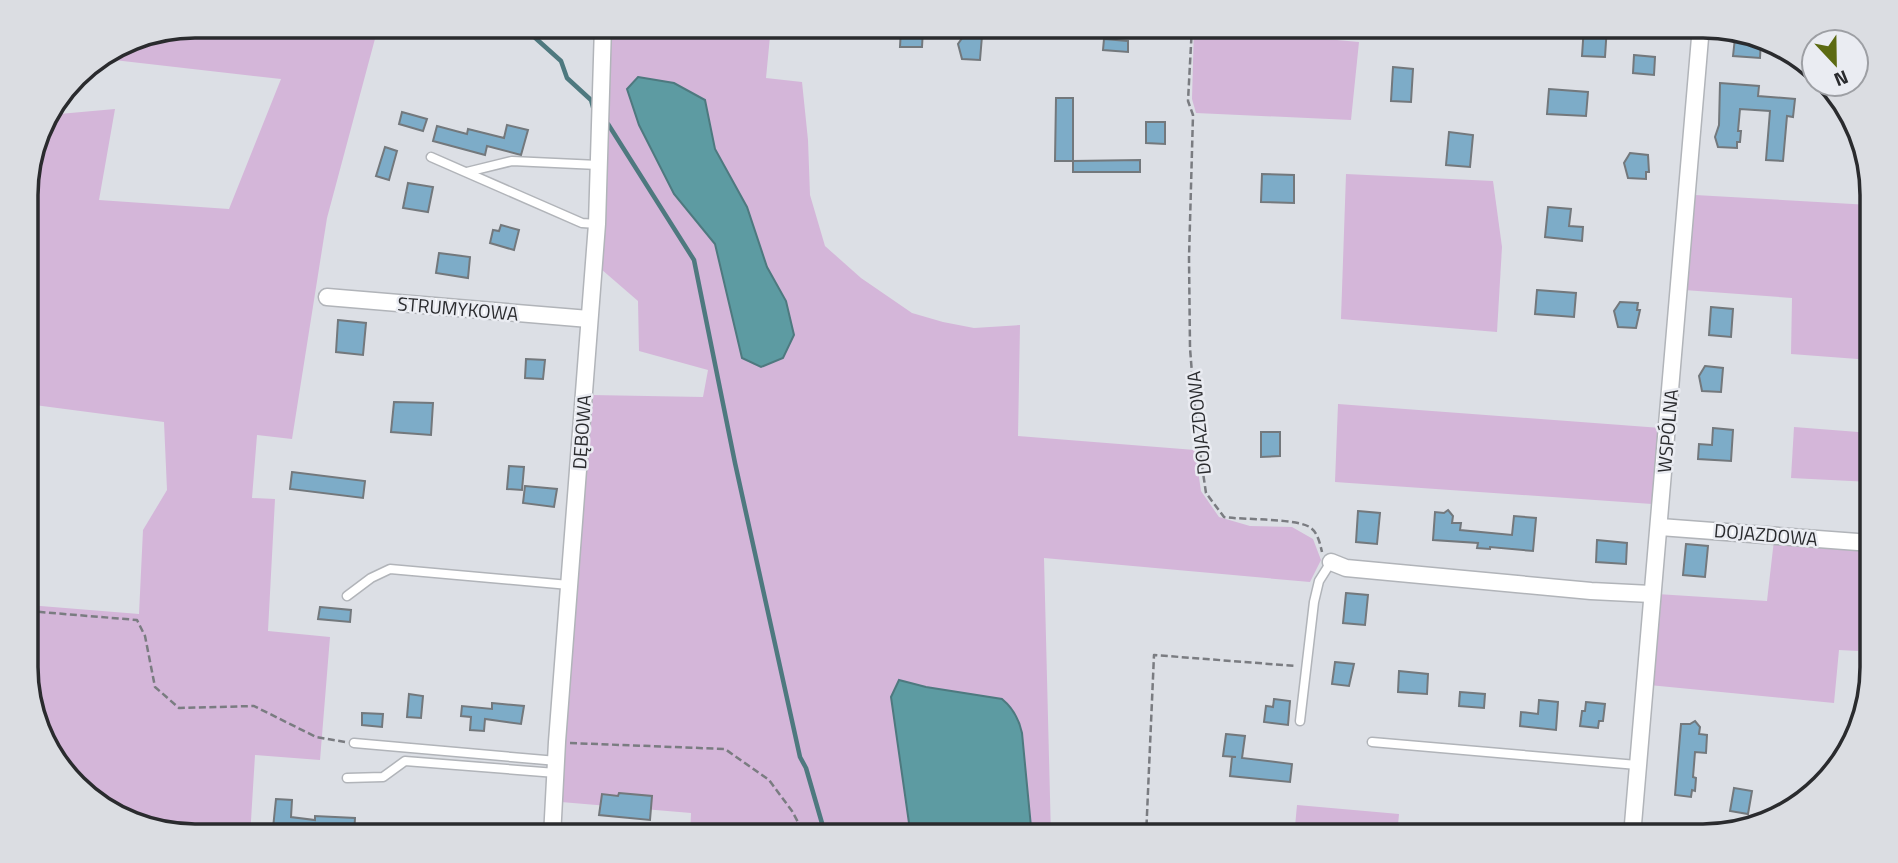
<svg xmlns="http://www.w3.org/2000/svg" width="1898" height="863" viewBox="0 0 1898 863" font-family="'Titillium Web',sans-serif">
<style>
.green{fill:#d4b6d9}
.water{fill:#5d9ba2;stroke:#4e797f;stroke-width:2}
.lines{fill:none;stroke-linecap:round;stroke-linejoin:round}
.stream{stroke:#4e797f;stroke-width:4.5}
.building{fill:#7dacc8;stroke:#73787c;stroke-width:2}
.lane-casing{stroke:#b1b4b9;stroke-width:11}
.street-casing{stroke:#b1b4b9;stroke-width:19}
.path{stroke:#7a7c81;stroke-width:2.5;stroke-dasharray:7 3.5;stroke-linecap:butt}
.lane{stroke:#fff;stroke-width:8}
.street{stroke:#fff;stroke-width:16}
.labels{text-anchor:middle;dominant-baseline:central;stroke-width:5;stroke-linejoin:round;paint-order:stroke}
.street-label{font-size:19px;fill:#2a2b2e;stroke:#eaecf2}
.rim{fill:none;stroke:#2a2b2e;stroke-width:3.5}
</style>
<rect width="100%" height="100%" fill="#dcdfe5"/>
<g class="green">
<path d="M196,26H517L519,39L376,35L327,218L292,439L257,435L252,498L275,499L268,631L330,637L320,760L255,755L250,837H196L139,825V822L127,821L61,770L28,690V605L139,614L143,530L167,490L164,422L27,404V184L44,120L48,115L115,109L99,200L229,209L281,79L114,60L115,49L131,39Z"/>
<path d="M612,26H771L766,78L802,82L808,140L810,195L825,246L861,278L912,313L943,322L974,328L1020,325L1018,436L1195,450L1201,491L1219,517L1250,526L1292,527L1313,539L1321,560L1310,582L1044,558L1051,837H690L691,813L561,802L570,647L591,395L703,397L708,370L639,351L638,301L601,269Z"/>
<path d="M1194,27L1359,42L1351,120L1196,113L1192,99Z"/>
<path d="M1346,174L1493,181L1502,247L1497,332L1341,319Z"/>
<path d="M1695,195L1870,205L1871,360L1791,354L1792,298L1684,290Z"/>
<path d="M1338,404L1661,428L1652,504L1335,482Z"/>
<path d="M1794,427L1871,433V482L1791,478Z"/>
<path d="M1774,540L1866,547L1858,651L1839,650L1834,703L1649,685L1657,594L1767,601Z"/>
<path d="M1297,805L1399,814L1397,836L1294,837Z"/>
</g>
<g class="water">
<path d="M638,77L674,83L705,100L715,149L747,207L767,267L786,301L794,335L783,358L761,367L742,358L715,244L674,194L639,125L627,89Z"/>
<path d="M899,680L926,687L1002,699C1013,708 1019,719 1022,733L1031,827L1028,837H911L891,697Z"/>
</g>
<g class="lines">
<g class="stream">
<path d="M522,26L561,61L567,78L591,100L594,111"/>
<path d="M608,124L694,260L735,463L800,757L806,768L826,837"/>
</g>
</g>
<g class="building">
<path d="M1584,26H1607L1605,57L1582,56Z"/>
<path d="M901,28L923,29L922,47H900Z"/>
<path d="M965,34L982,36L980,60L962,59L958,44Z"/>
<path d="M1735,38L1761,39L1760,58L1733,56Z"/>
<path d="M1104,39L1128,41V52L1103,50Z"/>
<path d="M1634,55L1655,57L1654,75L1633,73Z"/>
<path d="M1393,67L1413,69L1411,102L1391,101Z"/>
<path d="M1720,83L1759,86L1758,96L1795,99L1793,117L1787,116L1783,161L1766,160L1770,111L1740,109L1738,131H1741L1740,142H1737V148L1718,147L1715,137L1719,125Z"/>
<path d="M1549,89L1588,92L1586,116L1547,114Z"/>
<path d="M1056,98H1073V161H1055Z"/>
<path d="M402,112L427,119L423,131L399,124Z"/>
<path d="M1146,122H1165V144L1146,143Z"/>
<path d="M507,125L528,130L521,155L487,146L485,155L433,141L437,126L467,134L468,129L504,138Z"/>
<path d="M1449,132L1473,135L1470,167L1446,165Z"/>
<path d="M385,147L397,151L389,180L376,176Z"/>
<path d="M1630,153L1648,155L1649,172H1646V179L1628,178L1624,163Z"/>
<path d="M1140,160V172H1073V161Z"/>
<path d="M1262,174L1294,175V203L1261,202Z"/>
<path d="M408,183L433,187L428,212L403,208Z"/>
<path d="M1548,207L1571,209L1569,226L1583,227L1582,241L1545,237Z"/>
<path d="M501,225L519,230L514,250L490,243L493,230L499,231Z"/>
<path d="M439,253L470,257L468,278L436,273Z"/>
<path d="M1537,290L1576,293L1574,317L1535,314Z"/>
<path d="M1620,302L1638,303L1637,310H1640L1636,328L1618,327L1614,311Z"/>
<path d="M1711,307L1733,309L1731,337L1709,335Z"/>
<path d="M338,320L366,323L363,355L336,352Z"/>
<path d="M526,359L545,360L543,379L525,378Z"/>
<path d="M1705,366L1723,368L1721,392L1702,391L1699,376Z"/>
<path d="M394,402L433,403L431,435L391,432Z"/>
<path d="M1713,428L1733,430L1731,461L1698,459L1699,444L1712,445Z"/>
<path d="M1261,432H1280V456L1261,457Z"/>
<path d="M509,466L524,467L522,490L507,489Z"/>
<path d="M292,472L365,481L363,498L290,489Z"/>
<path d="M525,486L557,489L554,507L523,503Z"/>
<path d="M1448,510L1453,516L1452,523H1461L1460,530L1512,535L1514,516L1536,518L1533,551L1490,547V549L1477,548L1478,543L1433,540L1435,512L1444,513Z"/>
<path d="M1358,511L1380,513L1377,544L1356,542Z"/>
<path d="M1597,540L1627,543L1626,564L1596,562Z"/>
<path d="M1686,544L1708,546L1705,577L1683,575Z"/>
<path d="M1346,593L1368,595L1365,625L1343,623Z"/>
<path d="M320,607L351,610L350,622L318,619Z"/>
<path d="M1335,662L1354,664L1349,686L1332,684Z"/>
<path d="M1399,671L1428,674L1427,694L1398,692Z"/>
<path d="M1460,692L1485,694L1484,708L1459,706Z"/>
<path d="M409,694L423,696L421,718L407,717Z"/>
<path d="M1274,699L1290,701L1288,725L1264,722L1266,706L1273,707Z"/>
<path d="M1539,700L1558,702L1556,730L1520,726L1521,712L1538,714Z"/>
<path d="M1586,702L1605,704L1603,721H1599L1598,728L1580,726L1582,711H1585Z"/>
<path d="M492,703L524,706L521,724L485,719L484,731L470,730L471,717L461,716L462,706L492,709Z"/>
<path d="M362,713L383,714L382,727L362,725Z"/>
<path d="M1695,721L1700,727L1699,734L1707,735L1706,753L1695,752L1693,777L1696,778L1695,791L1692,790L1691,797L1675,795L1681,724H1690Z"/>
<path d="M1226,734L1245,736L1242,758L1292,764L1290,782L1230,776L1232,757H1236L1223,756Z"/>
<path d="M1734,788L1752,791L1748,814L1730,811Z"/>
<path d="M619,793L652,796L650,820L599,815L602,794L618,796Z"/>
<path d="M276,799L292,800L291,817L315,820V816L355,818L354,834L273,828Z"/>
</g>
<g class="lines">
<defs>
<g id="lane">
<path d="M431,157L582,223L597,224"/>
<path d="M467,172L512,161L598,165"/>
<path d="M347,596L371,578L390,569L569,585"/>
<path d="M1300,721L1314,602L1319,581L1331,562"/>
<path d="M1372,742L1637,765"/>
<path d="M354,743L557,761"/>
<path d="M347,778L383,777L405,761L556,773"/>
</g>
<g id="street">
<path d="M327,297L589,319"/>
<path d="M1660,527L1871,543"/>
<path d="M1331,562L1346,568L1591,591L1651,594"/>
<path d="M1632,836L1701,26"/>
<path d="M552,837L557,742L597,224L603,26"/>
</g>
</defs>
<use href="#lane" class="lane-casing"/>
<use href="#street" class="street-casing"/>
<g class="path">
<path d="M1192,26L1188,101L1193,115L1189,258L1190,348L1196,425L1206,493L1224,517C1243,520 1299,518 1311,528C1318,533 1320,544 1322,552"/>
<path d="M28,611L137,620L145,636L155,687L179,708L254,706L316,737L345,742"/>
<path d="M570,743L725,749L769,780L792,811L806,837"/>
<path d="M1146,837L1154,655L1296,666"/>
</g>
<use href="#lane" class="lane"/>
<use href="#street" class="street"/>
</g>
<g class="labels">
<g class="street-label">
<text transform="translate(458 308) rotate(5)">STRUMYKOWA</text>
<text transform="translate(1198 423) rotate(-96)">DOJAZDOWA</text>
<text transform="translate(1667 431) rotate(-85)">WSPÓLNA</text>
<text transform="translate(581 432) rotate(-86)">DĘBOWA</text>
<text transform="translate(1766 534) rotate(5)">DOJAZDOWA</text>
</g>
</g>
<path d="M0 0H1898V863H0ZM195 38H1703A157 157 0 0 1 1860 195V667A157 157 0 0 1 1703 824H195A157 157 0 0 1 38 667V195A157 157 0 0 1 195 38Z" fill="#dbdde2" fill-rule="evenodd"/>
<path class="rim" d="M195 38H1703A157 157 0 0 1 1860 195V667A157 157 0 0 1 1703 824H195A157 157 0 0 1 38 667V195A157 157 0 0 1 195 38Z"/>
<g transform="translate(1835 63) rotate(158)"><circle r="33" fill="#eaecf2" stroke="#9d9fa4" stroke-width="2"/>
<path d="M0-5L12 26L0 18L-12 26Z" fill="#5c6a12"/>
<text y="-10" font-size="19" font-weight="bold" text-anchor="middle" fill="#2a2b2e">N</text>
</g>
</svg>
